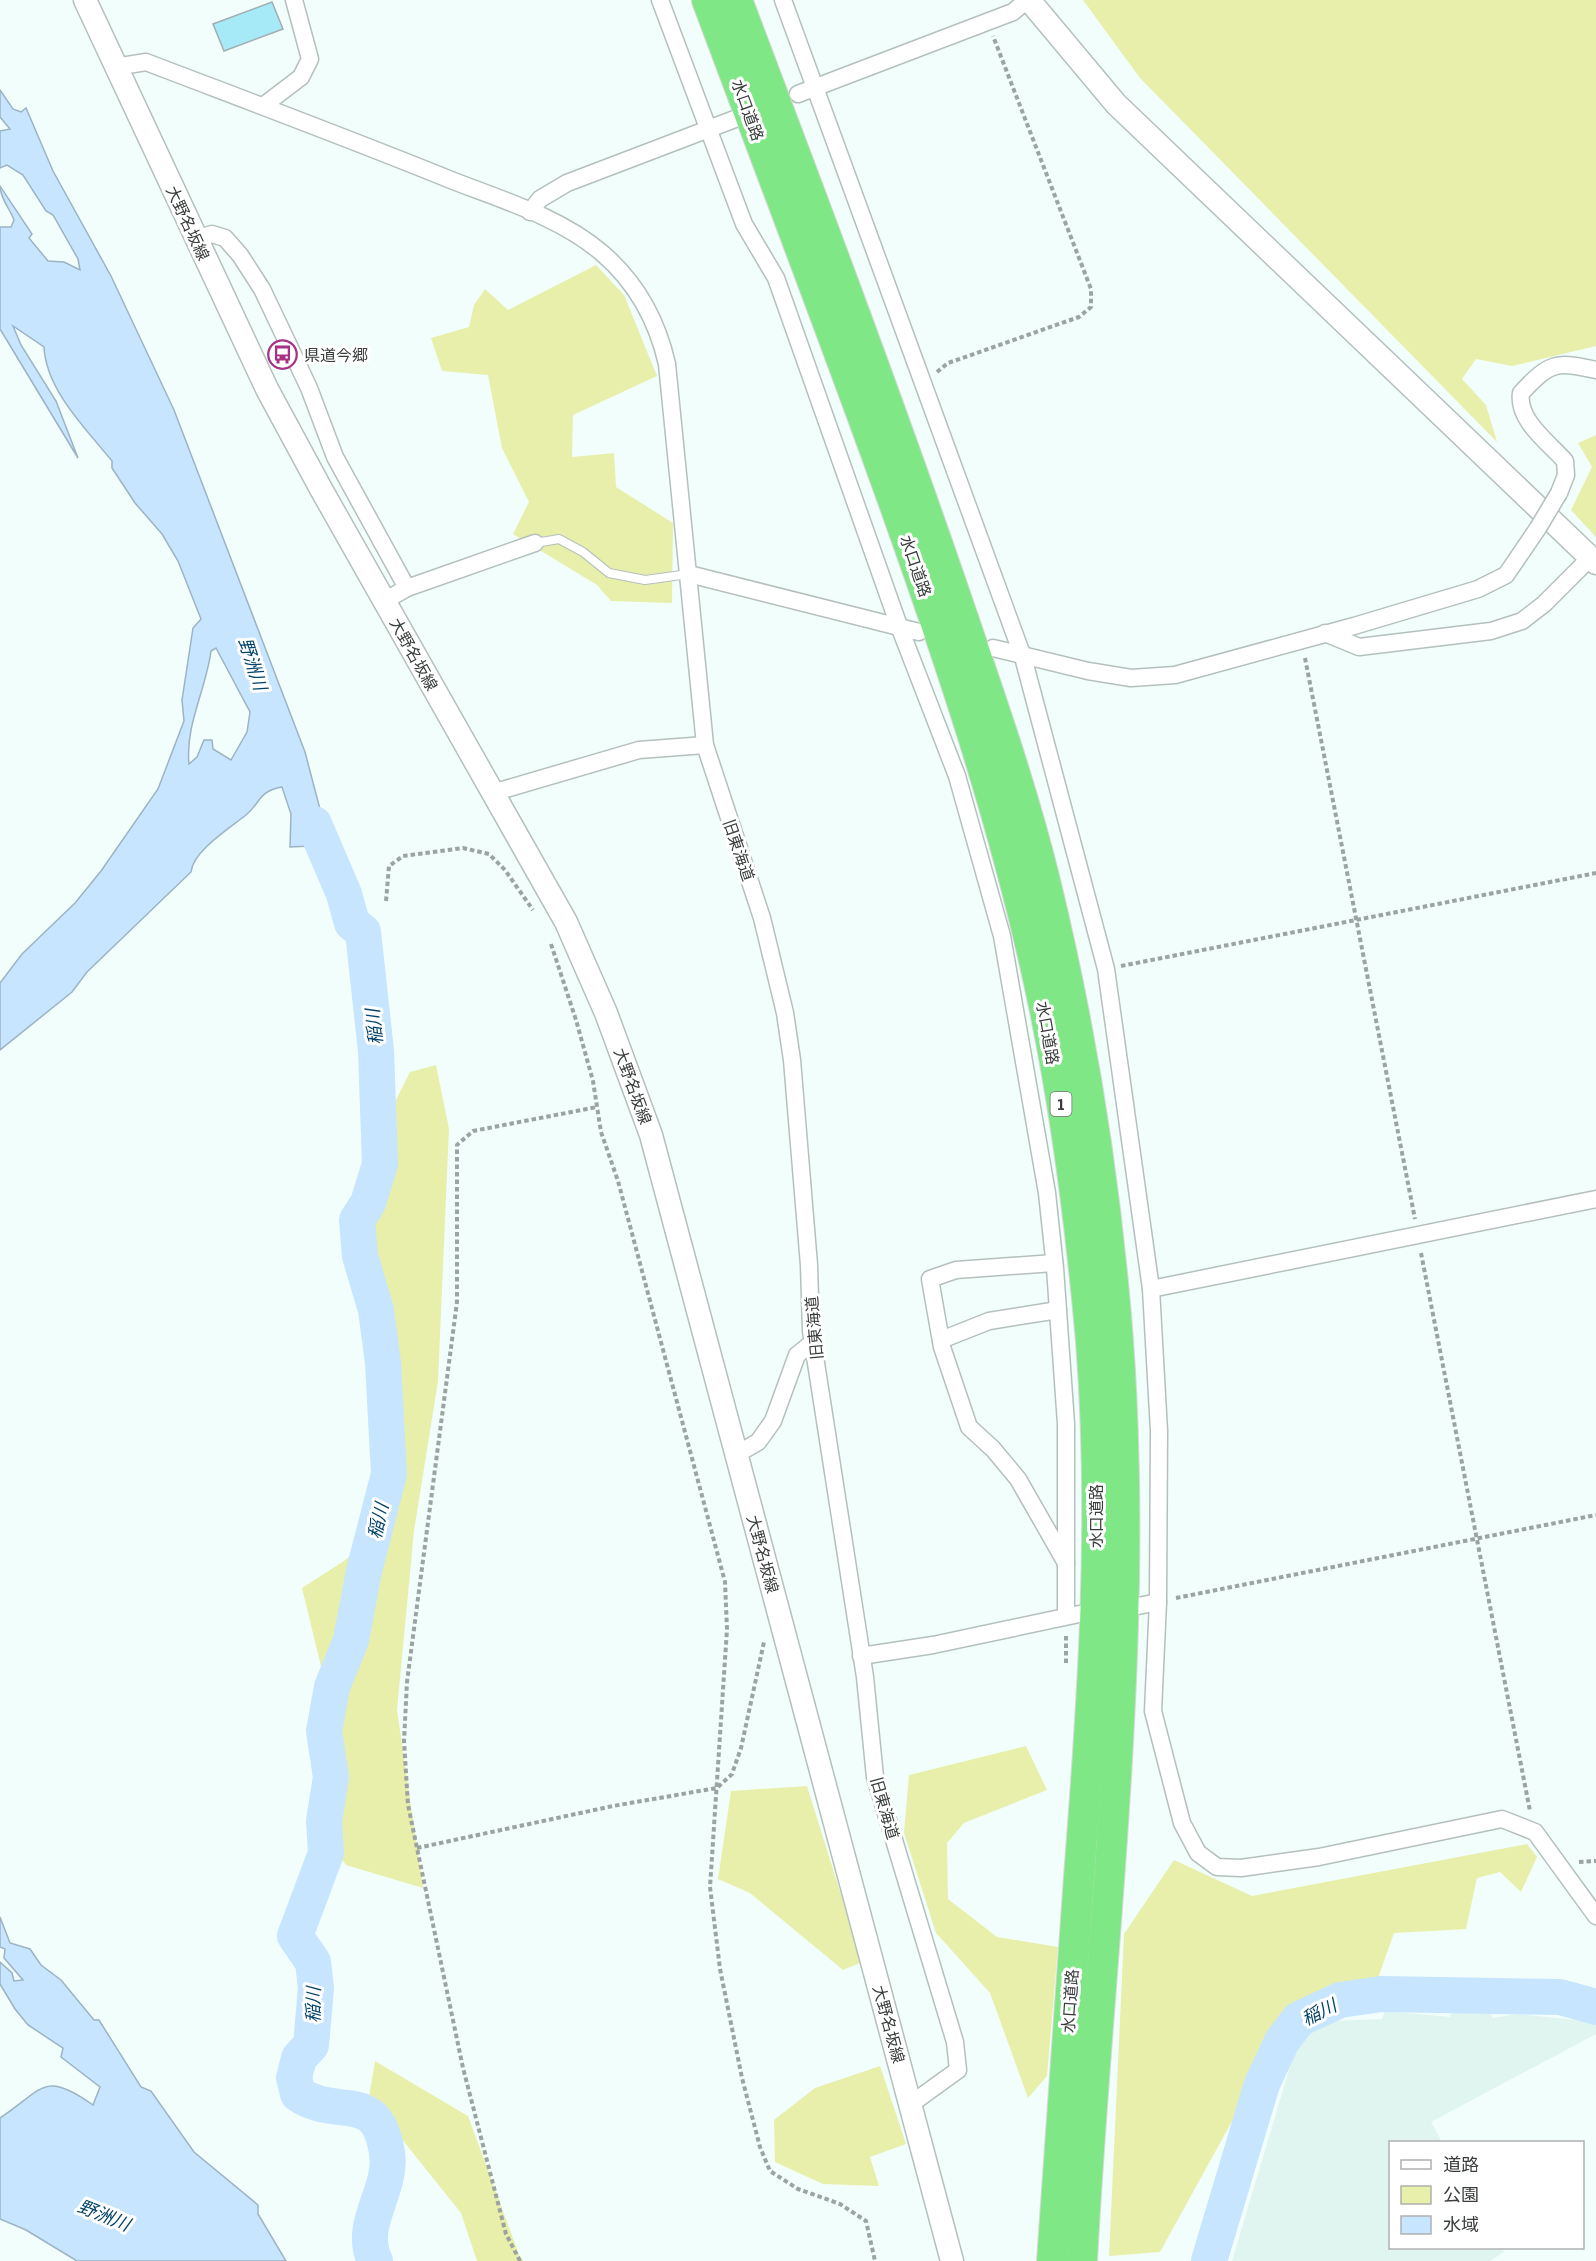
<svg xmlns="http://www.w3.org/2000/svg" width="1596" height="2261" viewBox="0 0 1596 2261" font-family="'Asap Condensed','Noto Sans JP',sans-serif">
<style>
.built{fill:#e0f5ef}
.green{fill:#e8efab}
.water{fill:#c7e5fe;stroke:#9cb3c4;stroke-width:1.5;fill-rule:evenodd}
.lines{fill:none;stroke-linecap:round;stroke-linejoin:round}
.river{stroke:#c7e5fe;stroke-width:36}
.building{fill:#a7eaf7;stroke:#a1adb0;stroke-width:1.5}
.lane-casing{stroke:#b4c0bd;stroke-width:10}
.street-casing{stroke:#b4c0bd;stroke-width:19}
.secondary-casing{stroke:#b4c0bd;stroke-width:25}
.highway-casing{stroke:#d7d8d8;stroke-width:32}
.path{stroke:#9ba4a1;stroke-width:4;stroke-dasharray:4.5 3;stroke-linecap:butt}
.lane{stroke:#fff;stroke-width:8}
.street{stroke:#fff;stroke-width:16}
.secondary{stroke:#fff;stroke-width:22}
.highway{stroke:#80e787;stroke-width:30}
.street-bridge-casing{stroke:#b4c0bd;stroke-width:19;stroke-linecap:butt}
.street-bridge{stroke:#fff;stroke-width:16}
.labels{text-anchor:middle;dominant-baseline:central;stroke-width:6;stroke-linejoin:round;paint-order:stroke}
.shield{fill:#fff;stroke:#747776;stroke-width:1.5}
.shield-label{font-size:15px;font-weight:bold;fill:#383d3b}
.street-label{font-size:16px;fill:#383d3b;stroke:#fff}
.poi-label{font-size:16px;fill:#383d3b;stroke:#fff;text-anchor:start}
.water-label{font-size:18px;font-style:italic;fill:#034369;stroke:#fff}
</style>
<rect width="100%" height="100%" fill="#f2fefb"/>
<path class="built" d="M1451,2010L1490,2012L1493,2018L1517,2014L1596,2022V2034L1431,2122L1442,2142H1390V2248H1501L1504,2252L1490,2261H1232L1294,2053L1308,2034L1330,2021L1382,2019L1385,2011L1450,2017Z"/>
<g class="green">
<path d="M1083,0H1596V346L1512,366L1476,359L1462,379L1486,405L1497,442L1140,78Z"/>
<path d="M596,265L624,295L657,376L573,415L572,457L614,453L616,487L673,523L672,603L611,601L597,585L513,534L529,502L502,448L488,375L442,371L431,338L469,327L474,305L485,289L508,310Z"/>
<path d="M1596,435V537L1571,510L1592,467L1578,443Z"/>
<path d="M436,1065L449,1129L438,1381L414,1531L397,1710L423,1888L346,1865L312,1820L336,1728L302,1588L344,1561L383,1529L393,1423L368,1228L390,1112L410,1072Z"/>
<path d="M1026,1746L1047,1790L964,1823L947,1843L948,1899L997,1937L1058,1947L1047,2076L1028,2098L990,1993L936,1933L904,1833L909,1775Z"/>
<path d="M807,1786L862,1962L843,1970L750,1893L718,1879L731,1791Z"/>
<path d="M1527,1844L1537,1857L1521,1892L1500,1872L1477,1878L1466,1929L1394,1933L1373,1992L1289,2018L1160,2252L1109,2256L1124,1934L1174,1860L1252,1896Z"/>
<path d="M375,2061L468,2116L520,2257L524,2261H477L461,2213L369,2098Z"/>
<path d="M880,2066L906,2144L870,2157L879,2186L823,2184L775,2162L774,2120L815,2088Z"/>
</g>
<g class="water">
<path d="M0,90L13,109L21,112L26,108L53,171L111,276L174,410L305,752L337,874L311,846L290,847L291,814L282,787C258,791 260,804 246,815C230,828 193,851 191,872L87,972L72,992L0,1050V983L22,954L75,903L101,871L158,789L184,721L182,700L193,628L201,619L178,561L162,534L135,503L112,468V461C86,429 46,390 44,347L13,326L21,345L56,401L78,458L0,329V227H11L14,220C10,209 0,198 0,186L32,234L29,238L48,261L64,262L80,270L78,259L53,215L46,211L23,175L7,165L0,168V131L10,129L0,117ZM216,648L250,712L247,732L231,760L213,749L212,740H204L197,757L189,764C185,725 206,690 211,651Z"/>
<path d="M0,1917L10,1943L30,1949L41,1965L61,1980L94,2020H99L141,2087L151,2091L194,2152L258,2205V2214L286,2261H77L26,2230L0,2219V2118C43,2090 43,2069 93,2105L100,2087L61,2057L63,2048L28,2025L15,2009L0,1984V1962L12,1973L14,1981L23,1980L4,1958L5,1949L0,1947Z"/>
</g>
<g class="lines">
<g class="river">
<path d="M314,824L344,894L352,923L363,932L376,1051L380,1164L368,1203L357,1220L360,1256L376,1310L383,1363L389,1474L364,1571L351,1640L332,1687L324,1731L331,1777L324,1821L326,1853L295,1936L313,1962L316,1988L311,2045L299,2058L294,2078L298,2094C338,2121 377,2087 387,2153C393,2190 357,2224 375,2261"/>
<path d="M1209,2261L1262,2084L1282,2041L1299,2019L1340,2000L1381,1994L1560,1997L1596,2007"/>
</g>
</g>
<path class="building" d="M272,2L283,29L224,51L213,24Z"/>
<g class="lines">
<defs>
<path id="lane" d="M535,543L559,539L583,552L609,573L645,580L689,574"/>
<g id="street">
<path d="M660,0L744,224L776,278L899,626L957,776L1002,936L1047,1193L1055,1268L1066,1424V1616"/>
<path d="M783,0L1023,657L1106,969L1151,1289L1159,1431L1158,1602L1153,1711L1182,1823L1198,1853L1217,1867L1241,1868L1319,1857L1502,1819L1535,1832L1596,1916"/>
<path d="M115,67L146,62C248,101 350,139 451,180C502,200 560,217 602,253C637,283 657,320 667,364L705,745L762,918L785,1013L792,1060L809,1265L811,1331L865,1677L875,1777L955,2042L958,2070L911,2104"/>
<path d="M798,94L1013,12L1027,0"/>
<path d="M263,106L301,77L310,59L294,0"/>
<path d="M530,212L540,199L567,183L740,117"/>
<path d="M195,239L212,234L225,238L240,255L262,289L309,388L335,457L407,588L384,601"/>
<path d="M1559,493L1566,475L1565,461C1548,442 1517,420 1521,393C1550,362 1556,361 1596,370"/>
<path d="M689,574L919,632"/>
<path d="M407,588L535,543"/>
<path d="M1325,633L1359,647L1491,631L1522,621L1544,604L1590,558"/>
<path d="M993,648L1088,671L1131,678L1175,675L1354,626L1478,589L1506,575L1538,528"/>
<path d="M492,793L639,750L705,745"/>
<path d="M1054,1263L956,1270L930,1279L942,1347L969,1427L993,1449L1018,1479L1066,1563"/>
<path d="M1151,1289L1596,1199"/>
<path d="M941,1340L989,1321L1058,1310"/>
<path d="M737,1454L758,1442L773,1421L797,1355L813,1342"/>
<path d="M1138,1606L1158,1602"/>
<path d="M861,1656L933,1645L1079,1614"/>
</g>
<g id="secondary">
<path d="M85,0L267,389L321,489L566,922L606,1013L651,1135L952,2261"/>
<path d="M1029,0L1116,104L1596,563"/>
</g>
<g id="highway">
<path d="M707,0C767,161 828,320 886,481C948,653 1007,827 1044,1006C1067,1116 1081,1229 1091,1341C1105,1520 1093,1699 1079,1877C1069,2005 1060,2133 1052,2261"/>
<path d="M737,0C810,193 883,386 950,580C984,680 1020,779 1045,881C1077,1012 1100,1148 1113,1283C1146,1609 1099,1936 1082,2261"/>
</g>
</defs>
<use href="#lane" class="lane-casing"/>
<use href="#street" class="street-casing"/>
<use href="#secondary" class="secondary-casing"/>
<use href="#highway" class="highway-casing"/>
<g class="path">
<path d="M937,372L948,363L1079,317L1091,307V289L993,36"/>
<path d="M1305,658L1415,1219"/>
<path d="M386,901L389,866L403,856L463,848L489,854L505,870L533,910"/>
<path d="M551,944L576,1020L593,1081L601,1132L618,1181L725,1582L727,1629L710,1887L720,1969L742,2078L760,2147L770,2171L798,2189L840,2204L866,2221L875,2261"/>
<path d="M1121,966L1596,873"/>
<path d="M1421,1253L1530,1811"/>
<path d="M1176,1598L1596,1515"/>
<path d="M1066,1663V1635"/>
<path d="M417,1848L613,1806L717,1788L732,1774L741,1748L764,1642"/>
<path d="M1579,1862L1596,1861"/>
<path d="M520,2261L506,2234L463,2068L408,1805L404,1741L407,1682L457,1302V1145L473,1131L597,1107"/>
</g>
<use href="#lane" class="lane"/>
<use href="#street" class="street"/>
<use href="#secondary" class="secondary"/>
<use href="#highway" class="highway"/>
<defs>
<path id="street-bridge" d="M1538,528L1559,493"/>
</defs>
<use href="#street-bridge" class="street-bridge-casing"/>
<use href="#street-bridge" class="street-bridge"/>
</g>
<defs>
<symbol id="bus-ring" viewBox="-11 -11 22 22"><circle r="9.5" fill="#fff" stroke="#a83087" stroke-width="1.5"/><path d="M-5-6H5V4H4V6H2V4H-2V6H-4V4H-5ZM-3.5-4V0h7V-4ZM-3.5 1.2v1.5H-2V1.2ZM2 1.2v1.5H3.5V1.2Z" fill="#a83087"/></symbol>
</defs>
<g fill-rule="evenodd">
<use href="#bus-ring" x="266" y="338" width="33" height="33"/>
</g>
<g class="labels">
<rect class="shield" x="1050.5" y="1092" width="21" height="24" rx="4.5"/>
<g class="shield-label">
<text x="1061" y="1104">1</text>
</g>
<g class="street-label">
<text transform="translate(748 110) rotate(70)">水口道路</text>
<text transform="translate(188 223) rotate(65)">大野名坂線</text>
<text transform="translate(916 566) rotate(71)">水口道路</text>
<text transform="translate(414 654) rotate(61)">大野名坂線</text>
<text transform="translate(739 850) rotate(71)">旧東海道</text>
<text transform="translate(1048 1033) rotate(80)">水口道路</text>
<text transform="translate(633 1086) rotate(70)">大野名坂線</text>
<text transform="translate(814 1328) rotate(-95)">旧東海道</text>
<text transform="translate(1096 1516) rotate(-90)">水口道路</text>
<text transform="translate(763 1554) rotate(75)">大野名坂線</text>
<text transform="translate(885 1808) rotate(74)">旧東海道</text>
<text transform="translate(1070 2001) rotate(-86)">水口道路</text>
<text transform="translate(889 2024) rotate(75)">大野名坂線</text>
</g>
<g class="poi-label">
<text x="304" y="355">県道今郷</text>
</g>
<g class="water-label">
<text transform="translate(253 664) rotate(72)">野洲川</text>
<text transform="translate(374 1027) rotate(-96)">稲川</text>
<text transform="translate(378 1521) rotate(-77)">稲川</text>
<text transform="translate(313 2005) rotate(-89)">稲川</text>
<text transform="translate(1319 2012) rotate(-26)">稲川</text>
<text transform="translate(104 2215) rotate(22)">野洲川</text>
</g>
</g>
<rect x="1389" y="2141" width="195" height="108" fill="#ffffff" stroke="#afb1b1" stroke-width="1.5"/>
<rect x="1401" y="2160" width="30" height="9" fill="#ffffff" stroke="#afb1b1" stroke-width="1.5"/>
<text x="1443" y="2171" font-size="18" fill="#383d3b">道路</text>
<rect x="1401" y="2186" width="30" height="18" fill="#e8efab" stroke="#afb1b1" stroke-width="1.5"/>
<text x="1443" y="2201" font-size="18" fill="#383d3b">公園</text>
<rect x="1401" y="2216" width="30" height="18" fill="#c7e5fe" stroke="#afb1b1" stroke-width="1.5"/>
<text x="1443" y="2231" font-size="18" fill="#383d3b">水域</text>
</svg>
